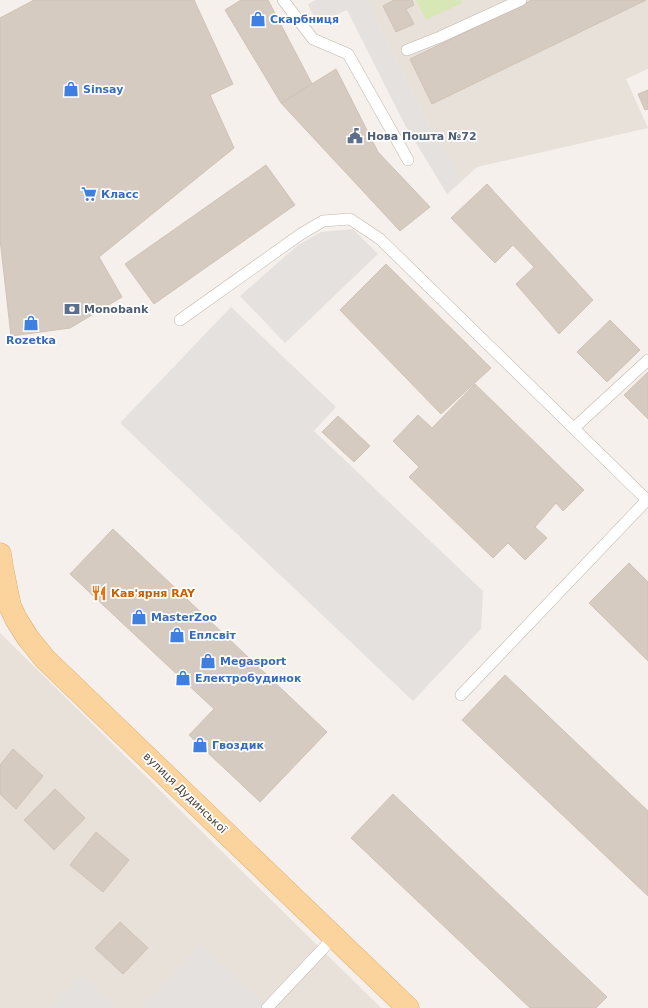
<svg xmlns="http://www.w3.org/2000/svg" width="648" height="1008" viewBox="0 0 648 1008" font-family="'DejaVu Sans',sans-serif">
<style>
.residential{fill:#e8e1d9}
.green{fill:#d7e7b5}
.parking{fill:#e4e1df}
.building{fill:#d6cbc0;stroke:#d1c2b4}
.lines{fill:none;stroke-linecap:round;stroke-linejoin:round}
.lane-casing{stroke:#c0b7ad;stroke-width:12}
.primary-casing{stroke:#e0ae6d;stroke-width:23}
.lane{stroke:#fff;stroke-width:11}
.primary{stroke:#fbd49d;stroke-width:22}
.labels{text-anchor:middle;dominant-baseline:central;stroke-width:3.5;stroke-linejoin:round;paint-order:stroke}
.shop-label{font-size:11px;font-weight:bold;fill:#366cbe;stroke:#fff;text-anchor:start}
.service-label{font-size:11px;font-weight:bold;fill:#4e5e75;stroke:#fff;text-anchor:start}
.food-label{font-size:11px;font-weight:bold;fill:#c56008;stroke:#fff;text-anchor:start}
.street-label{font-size:11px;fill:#494039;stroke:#fff}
</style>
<rect width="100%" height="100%" fill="#f5f0eb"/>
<g class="residential">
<path d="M367,0H648V69L626,79L648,128L477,167L463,180L425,119Z"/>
<path d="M0,633L381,1008H0Z"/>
</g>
<path class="green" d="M416,0H461L462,3L426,20Z"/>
<g class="parking">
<path d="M316,0H367L425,119L463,180L447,194L405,125L347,10L317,24L308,4Z"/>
<path d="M353,229L378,254L285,343L240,296L298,245L321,232Z"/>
<path d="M231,307L336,407L314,431L483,591L481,629L413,701L120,423Z"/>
<path d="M201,945L268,1008H140Z"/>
<path d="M82,975L117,1008H50Z"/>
</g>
<g class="building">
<path d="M34,0H194L233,84L210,95L234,148L99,257L122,297L70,328L11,336L0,239V18Z"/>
<path d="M241,0H268L312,84L281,103L225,10Z"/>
<path d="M394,0H412L414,5L406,9L414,24L396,32L383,6Z"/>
<path d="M532,0H646L432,104L410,59Z"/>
<path d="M336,69L378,152L430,207L400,231L281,103Z"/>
<path d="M648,90V109L645,110L638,94Z"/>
<path d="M266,165L295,205L154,304L125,264Z"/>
<path d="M487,184L593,300L559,334L516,284L534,267L513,245L495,263L451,218Z"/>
<path d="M386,264L491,368L441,414L340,310Z"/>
<path d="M610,320L640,350L607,382L577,352Z"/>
<path d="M648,372V419L624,395Z"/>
<path d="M475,384L584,490L563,511L556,503L535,527L547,538L525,560L508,543L493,558L409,477L419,467L393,441L418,415L432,428Z"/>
<path d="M338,416L370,446L354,462L322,432Z"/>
<path d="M113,529L327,732L260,802L189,735L214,709L70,574Z"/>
<path d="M629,563L648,582V661L589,603Z"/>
<path d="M505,675L648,811V896L462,720Z"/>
<path d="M13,749L43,776L16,809L0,794V765Z"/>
<path d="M55,789L85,818L54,850L24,820Z"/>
<path d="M393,794L607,997L596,1008H530L351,838Z"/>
<path d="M96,832L129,860L103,892L70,865Z"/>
<path d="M120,922L148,948L123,974L95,948Z"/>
</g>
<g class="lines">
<defs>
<g id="lane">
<path d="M283,0L313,39L348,54L408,160"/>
<path d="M407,50L440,37L521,0"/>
<path d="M180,320L301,234L323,221L350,219L380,239L648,501"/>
<path d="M574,428L648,360"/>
<path d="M461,695L647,500"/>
<path d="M267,1008L334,937"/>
</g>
<path id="primary" d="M0,554L2,567L10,606L16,619L28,638L45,659L408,1008"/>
</defs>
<use href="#lane" class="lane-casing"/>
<use href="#primary" class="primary-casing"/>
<use href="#lane" class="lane"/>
<use href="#primary" class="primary"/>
</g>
<defs>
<symbol id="shop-bare" viewBox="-9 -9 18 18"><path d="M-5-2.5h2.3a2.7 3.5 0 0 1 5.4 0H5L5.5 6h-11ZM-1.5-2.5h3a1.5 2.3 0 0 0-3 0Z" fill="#3f7fe0" stroke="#fff" stroke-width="2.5" paint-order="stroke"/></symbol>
<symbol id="civic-bare" viewBox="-9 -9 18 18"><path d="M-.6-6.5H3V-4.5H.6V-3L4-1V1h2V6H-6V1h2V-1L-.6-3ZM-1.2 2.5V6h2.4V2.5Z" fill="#5c6f8a" stroke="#fff" stroke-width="2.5" paint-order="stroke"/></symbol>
<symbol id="supermarket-bare" viewBox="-9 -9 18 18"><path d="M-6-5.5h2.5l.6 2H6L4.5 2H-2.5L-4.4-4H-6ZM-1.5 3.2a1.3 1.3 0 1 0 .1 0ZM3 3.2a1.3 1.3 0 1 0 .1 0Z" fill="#3f7fe0" stroke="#fff" stroke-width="2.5" paint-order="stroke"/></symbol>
<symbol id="bank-bare" viewBox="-9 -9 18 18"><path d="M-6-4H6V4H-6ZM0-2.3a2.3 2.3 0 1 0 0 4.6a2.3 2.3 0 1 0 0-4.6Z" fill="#5c6f8a" stroke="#fff" stroke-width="2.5" paint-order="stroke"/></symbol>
<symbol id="restaurant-bare" viewBox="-9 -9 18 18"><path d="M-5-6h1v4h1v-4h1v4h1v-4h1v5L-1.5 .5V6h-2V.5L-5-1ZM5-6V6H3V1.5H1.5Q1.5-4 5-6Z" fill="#e8710a" stroke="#fff" stroke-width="2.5" paint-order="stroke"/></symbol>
</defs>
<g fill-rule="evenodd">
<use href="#shop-bare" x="247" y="8" width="22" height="22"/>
<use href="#shop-bare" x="60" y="78" width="22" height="22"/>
<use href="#civic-bare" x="344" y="125" width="22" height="22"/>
<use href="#supermarket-bare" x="78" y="183" width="22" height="22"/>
<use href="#bank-bare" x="61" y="298" width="22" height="22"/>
<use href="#shop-bare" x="20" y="312" width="22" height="22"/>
<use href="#restaurant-bare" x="88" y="582" width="22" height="22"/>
<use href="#shop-bare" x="128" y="606" width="22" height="22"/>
<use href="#shop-bare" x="166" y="624" width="22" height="22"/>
<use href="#shop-bare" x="197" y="650" width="22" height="22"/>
<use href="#shop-bare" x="172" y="667" width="22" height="22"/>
<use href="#shop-bare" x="189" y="734" width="22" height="22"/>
</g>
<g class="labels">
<g class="shop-label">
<text x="270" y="19">Скарбниця</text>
<text x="83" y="89">Sinsay</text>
<text x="101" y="194">Класс</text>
<text x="31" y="340" text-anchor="middle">Rozetka</text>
<text x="151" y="617">MasterZoo</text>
<text x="189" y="635">Еплсвіт</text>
<text x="220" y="661">Megasport</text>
<text x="195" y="678">Електробудинок</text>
<text x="212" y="745">Гвоздик</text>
</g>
<g class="service-label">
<text x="367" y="136">Нова Пошта №72</text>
<text x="84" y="309">Monobank</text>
</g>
<g class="food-label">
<text x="111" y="593">Кав'ярня RAY</text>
</g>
<g class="street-label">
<text transform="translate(185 793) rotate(44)">вулиця Дудинської</text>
</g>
</g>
</svg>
